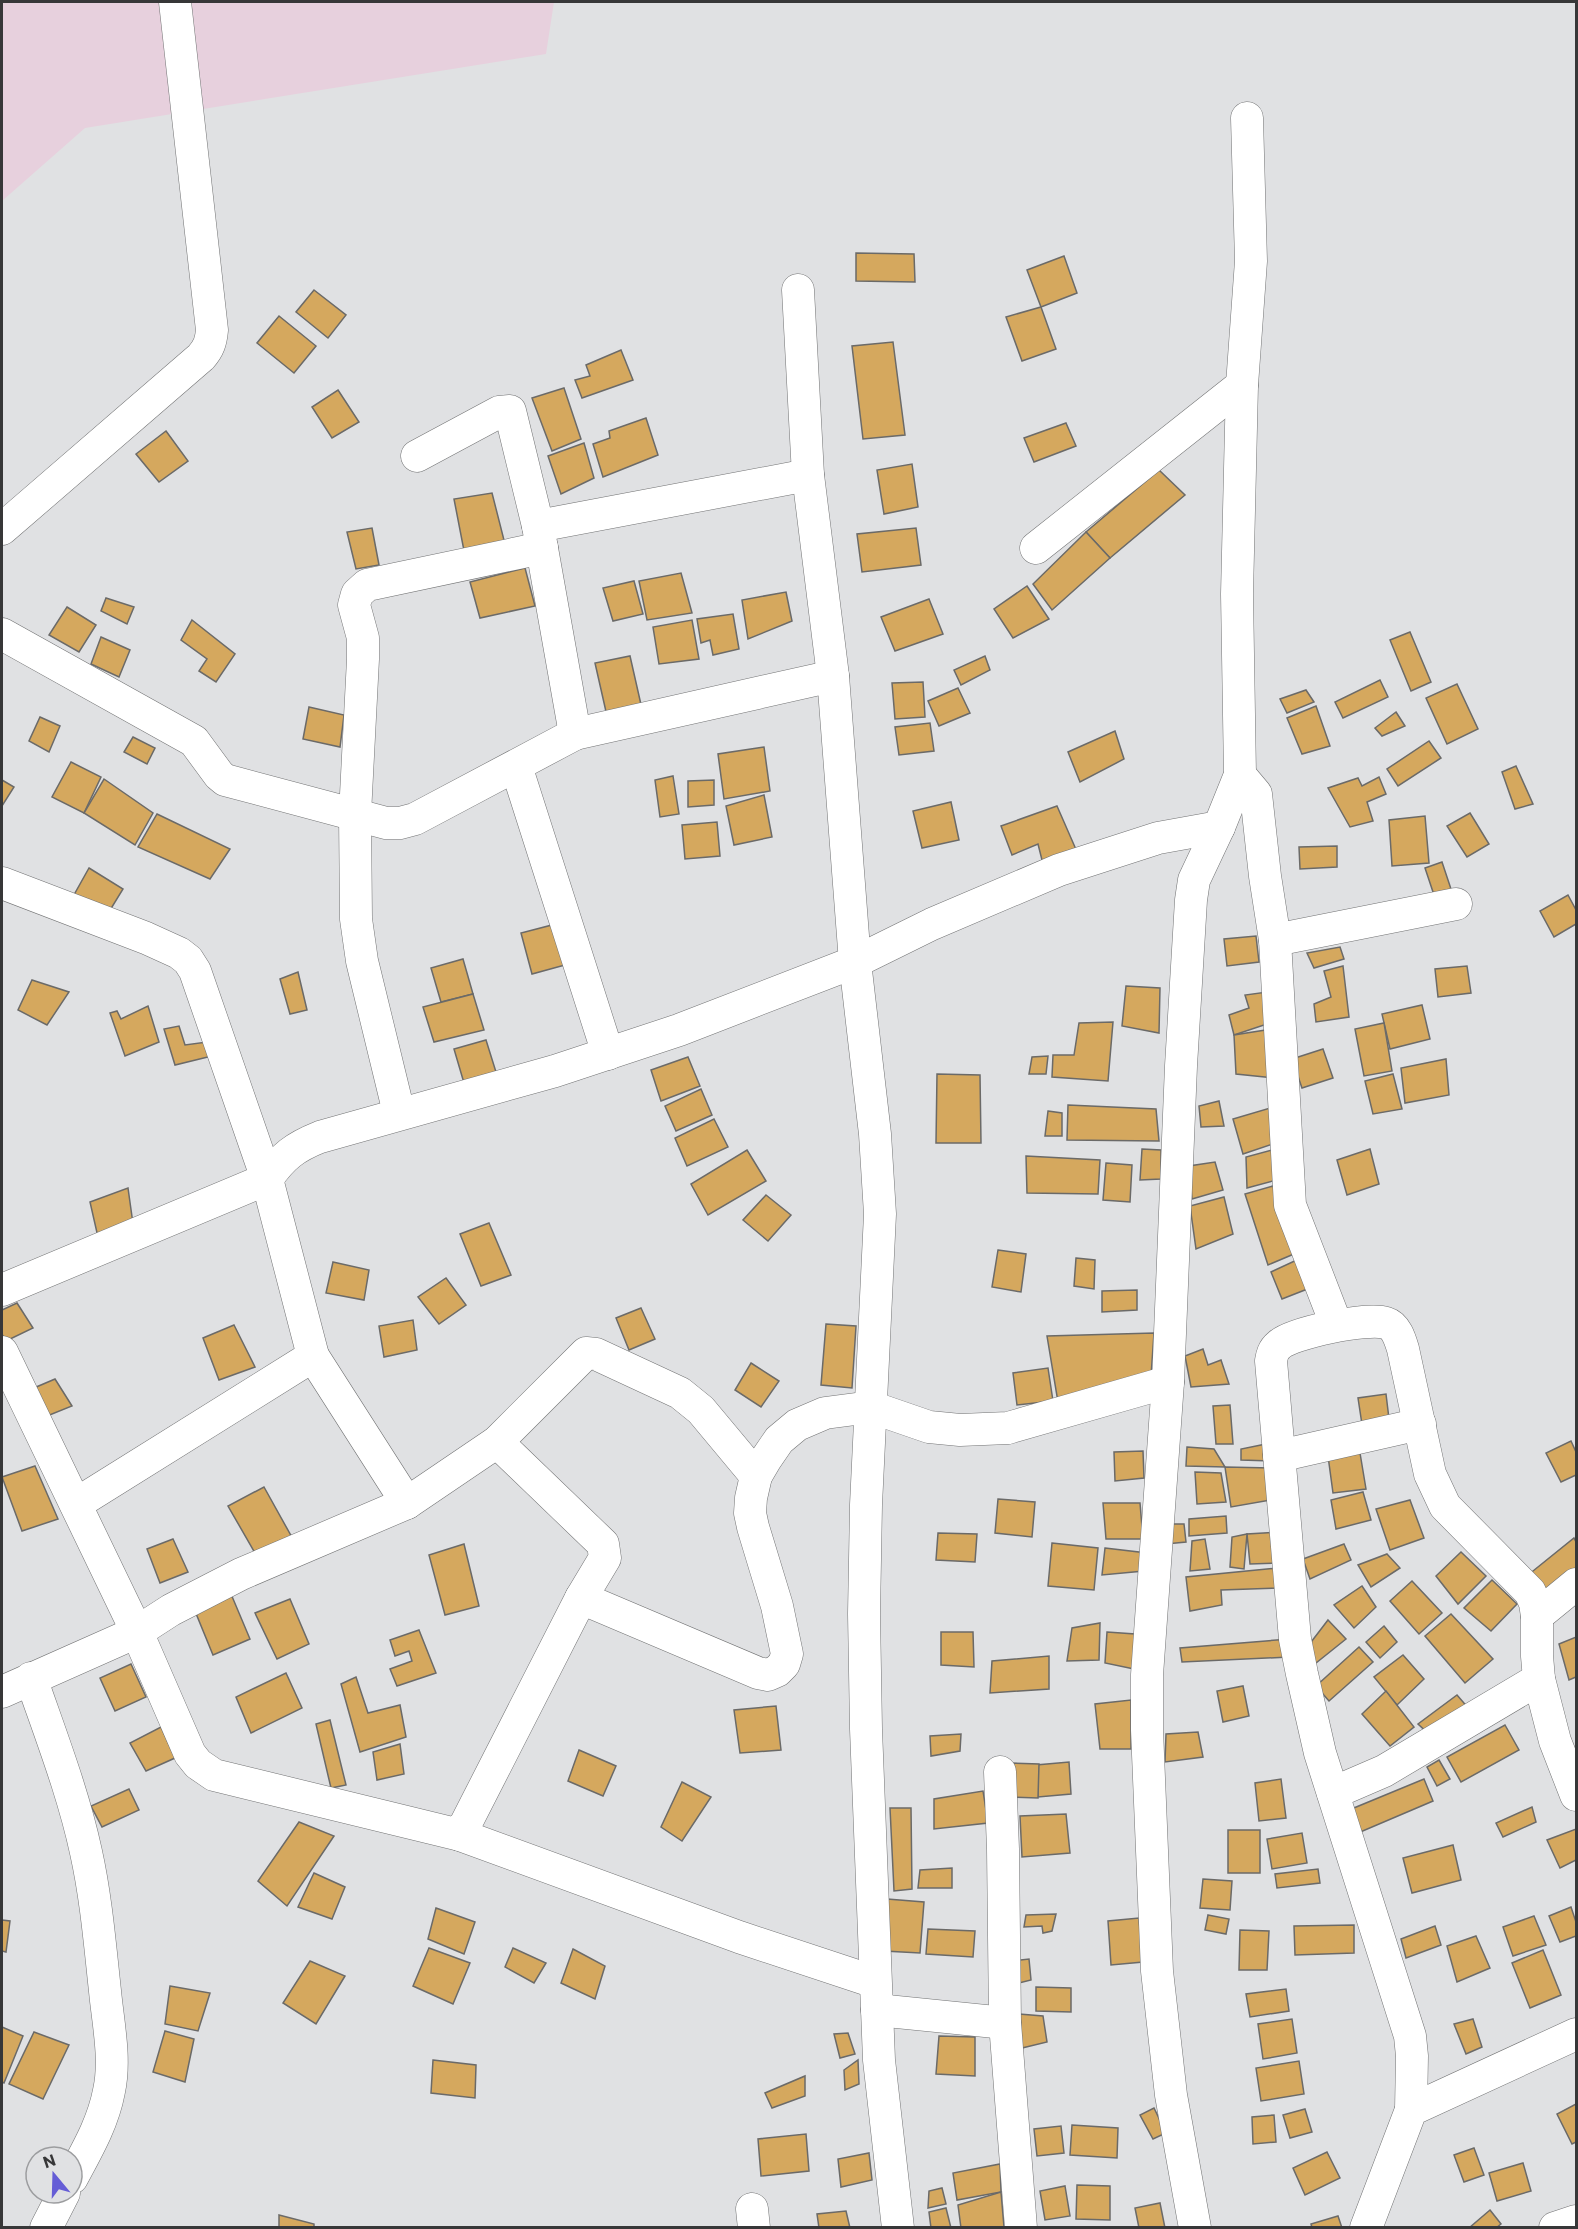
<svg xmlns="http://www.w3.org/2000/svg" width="1578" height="2229" viewBox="0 0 1578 2229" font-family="Commissioner,sans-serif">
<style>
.industrial{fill:#e7d0dd}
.building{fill:#d5a85e;stroke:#6b6a68;stroke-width:1.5}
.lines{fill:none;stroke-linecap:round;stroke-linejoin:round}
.minor-casing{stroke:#727374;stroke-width:33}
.minor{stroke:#fff;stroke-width:32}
</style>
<rect width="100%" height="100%" fill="#e0e1e3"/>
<path class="industrial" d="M2,2H554L546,54L85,128L2,201Z"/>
<g class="building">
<path d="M856,253L914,254L915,282L856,281Z"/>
<path d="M1064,256L1077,293L1041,307L1027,270Z"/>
<path d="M314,290L346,315L328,338L296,312Z"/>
<path d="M1041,307L1056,349L1022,361L1006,317Z"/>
<path d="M279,316L316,346L294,373L257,343Z"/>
<path d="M893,342L905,435L863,439L852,346Z"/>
<path d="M621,350L633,380L582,398L575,380L590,376L586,365Z"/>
<path d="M564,388L581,439L552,451L532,398Z"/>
<path d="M338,390L359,422L332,438L312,407Z"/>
<path d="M646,418L658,455L603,477L593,444L610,438L609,431Z"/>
<path d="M1066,423L1076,446L1034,462L1024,438Z"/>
<path d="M166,431L188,461L159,482L136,454Z"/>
<path d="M584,443L594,478L561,494L548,456Z"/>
<path d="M912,464L918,507L884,514L877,470Z"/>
<path d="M1159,470L1185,495L1110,558L1086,532Z"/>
<path d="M492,493L506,548L466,561L454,499Z"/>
<path d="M372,528L379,565L356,569L347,532Z"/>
<path d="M916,528L921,565L862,572L857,534Z"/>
<path d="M1086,532L1110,558L1052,610L1033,584Z"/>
<path d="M525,568L535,606L480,618L470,582Z"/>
<path d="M681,573L692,613L647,620L639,581Z"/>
<path d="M634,581L643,614L613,621L603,588Z"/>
<path d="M1027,586L1049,619L1013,638L994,609Z"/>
<path d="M786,592L792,621L748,639L742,600Z"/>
<path d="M106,598L134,607L127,624L101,611Z"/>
<path d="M929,599L943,634L895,651L881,617Z"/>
<path d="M67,607L96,625L79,652L49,635Z"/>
<path d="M733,614L739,649L713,655L710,640L701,643L697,619Z"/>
<path d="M192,620L235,654L216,682L199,671L207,659L181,640Z"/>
<path d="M692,620L699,659L659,664L653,627Z"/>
<path d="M1410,632L1431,682L1411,691L1390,640Z"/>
<path d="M101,637L130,650L119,677L91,664Z"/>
<path d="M630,656L642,709L607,716L595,663Z"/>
<path d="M985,656L990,670L961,685L954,670Z"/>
<path d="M1380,680L1388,697L1343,718L1335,702Z"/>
<path d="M923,682L925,717L895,719L892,683Z"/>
<path d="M1457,684L1478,729L1447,744L1426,698Z"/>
<path d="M958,688L970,713L939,726L928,701Z"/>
<path d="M1306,690L1314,702L1287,713L1280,699Z"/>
<path d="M1316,706L1330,746L1302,754L1287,718Z"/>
<path d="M309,707L344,715L340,747L303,739Z"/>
<path d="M1396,712L1405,726L1382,736L1375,728Z"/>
<path d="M40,717L60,726L49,752L29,741Z"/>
<path d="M930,723L934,751L899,755L895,727Z"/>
<path d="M1115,731L1124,759L1080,782L1068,752Z"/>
<path d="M133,737L155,748L147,764L124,752Z"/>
<path d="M1429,741L1441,758L1398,786L1387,769Z"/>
<path d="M764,747L770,791L724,799L718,754Z"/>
<path d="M71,762L101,777L84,813L52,797Z"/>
<path d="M1516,766L1533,804L1515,809L1502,772Z"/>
<path d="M673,776L679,814L660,817L655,780Z"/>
<path d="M1379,777L1386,794L1367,802L1373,821L1350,827L1328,788L1358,778L1362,786Z"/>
<path d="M104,779L153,813L135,845L84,813Z"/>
<path d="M2,780L14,787L2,806Z"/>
<path d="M714,780V805L688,807V781Z"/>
<path d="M764,795L772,837L734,845L726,806Z"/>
<path d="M951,802L959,840L922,848L913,811Z"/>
<path d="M1057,806L1078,854L1044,868L1038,844L1012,855L1001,826Z"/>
<path d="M1470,813L1489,844L1467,857L1447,826Z"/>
<path d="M157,814L230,849L210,879L138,847Z"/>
<path d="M1425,816L1429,863L1392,866L1389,820Z"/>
<path d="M717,822L720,856L685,859L682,825Z"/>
<path d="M1337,846V867L1300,869L1299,847Z"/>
<path d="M1442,862L1454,898L1437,904L1425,868Z"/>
<path d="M89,868L123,889L104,920L70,902Z"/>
<path d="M1568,895L1576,910V924L1554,937L1540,911Z"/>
<path d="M552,925L565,965L532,974L521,933Z"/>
<path d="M1256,936L1259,962L1227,966L1224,939Z"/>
<path d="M1340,947L1344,959L1314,968L1307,953Z"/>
<path d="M463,959L473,994L441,1002L431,968Z"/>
<path d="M1343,966L1349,1017L1316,1022L1314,1004L1331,997L1324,971Z"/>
<path d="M1467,966L1471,993L1438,997L1435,969Z"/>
<path d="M298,972L307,1010L290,1014L280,979Z"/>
<path d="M32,980L69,992L47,1025L18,1010Z"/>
<path d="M1126,986L1160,988L1159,1033L1122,1026Z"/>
<path d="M1267,992L1270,1023L1234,1035L1229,1015L1249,1008L1245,995Z"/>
<path d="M473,994L484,1030L434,1042L423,1007Z"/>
<path d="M1422,1005L1430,1039L1390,1049L1382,1014Z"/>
<path d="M148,1006L159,1042L125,1056L110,1013L117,1011L121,1019Z"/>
<path d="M1113,1022L1108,1081L1052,1077L1053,1055H1074L1079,1023Z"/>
<path d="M1384,1023L1392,1071L1364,1076L1355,1029Z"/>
<path d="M179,1026L185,1045L207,1042L212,1056L175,1065L164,1029Z"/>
<path d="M1272,1029L1275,1078L1236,1074L1234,1035Z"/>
<path d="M486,1040L496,1072L464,1083L454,1049Z"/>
<path d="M1323,1049L1333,1078L1302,1088L1292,1059Z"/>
<path d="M1048,1056L1046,1074H1029L1032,1057Z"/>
<path d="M688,1057L700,1086L661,1101L651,1070Z"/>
<path d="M1446,1059L1449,1095L1405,1103L1401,1068Z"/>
<path d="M937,1074L980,1075L981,1143H936Z"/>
<path d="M1393,1074L1402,1109L1373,1114L1365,1081Z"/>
<path d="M701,1089L712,1115L676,1131L665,1106Z"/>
<path d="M1219,1101L1224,1126L1201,1127L1199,1106Z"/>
<path d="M1068,1105L1156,1109L1159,1141L1067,1140Z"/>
<path d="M1274,1107L1279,1142L1243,1154L1233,1119Z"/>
<path d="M1048,1111L1062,1113V1136H1045Z"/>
<path d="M714,1119L728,1147L687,1166L675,1138Z"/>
<path d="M1279,1148L1280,1179L1247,1188L1246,1157Z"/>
<path d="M1142,1149L1161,1150V1179L1140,1180Z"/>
<path d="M1370,1149L1379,1184L1347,1195L1337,1160Z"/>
<path d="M747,1150L766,1181L708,1215L691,1184Z"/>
<path d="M1026,1156L1100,1160L1098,1194L1027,1193Z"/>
<path d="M1215,1162L1223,1190L1192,1199L1189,1166Z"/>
<path d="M1106,1163L1132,1165L1130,1202L1103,1200Z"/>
<path d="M1280,1184L1301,1251L1268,1265L1245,1194Z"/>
<path d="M128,1188L134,1231L100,1246L90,1202Z"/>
<path d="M766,1195L791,1215L768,1241L743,1220Z"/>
<path d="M1224,1197L1233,1234L1196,1249L1190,1206Z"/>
<path d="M489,1223L511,1275L481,1286L460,1234Z"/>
<path d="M998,1250L1026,1254L1021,1292L992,1287Z"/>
<path d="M1076,1258L1095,1260L1094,1289L1074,1286Z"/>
<path d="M1301,1258L1315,1286L1282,1299L1271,1272Z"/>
<path d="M333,1262L369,1270L364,1300L326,1293Z"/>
<path d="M446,1278L466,1305L439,1324L418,1297Z"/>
<path d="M1137,1290V1310L1102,1312V1291Z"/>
<path d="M17,1303L33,1328L6,1341L2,1334V1310Z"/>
<path d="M641,1308L655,1339L629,1350L616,1318Z"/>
<path d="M413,1320L417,1350L384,1357L379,1326Z"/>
<path d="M826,1324L856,1326L852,1388L821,1385Z"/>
<path d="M234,1325L255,1367L219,1380L203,1338Z"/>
<path d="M1154,1333L1151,1376L1058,1402L1047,1336Z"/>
<path d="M1203,1349L1208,1365L1221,1360L1229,1384L1191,1387L1185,1356Z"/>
<path d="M751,1363L779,1381L761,1407L735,1390Z"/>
<path d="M1048,1368L1053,1401L1017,1405L1013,1373Z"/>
<path d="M55,1379L72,1406L47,1416L34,1388Z"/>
<path d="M1386,1394L1390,1427L1363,1431L1358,1398Z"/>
<path d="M1230,1405L1233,1444H1216L1213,1406Z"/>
<path d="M1571,1441L1576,1452V1475L1561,1482L1546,1453Z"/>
<path d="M1271,1443L1272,1461L1241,1460V1449Z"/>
<path d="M1187,1447L1214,1449L1225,1467L1186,1466Z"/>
<path d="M1143,1451L1144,1478L1115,1481L1114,1452Z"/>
<path d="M1360,1453L1366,1489L1333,1493L1328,1456Z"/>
<path d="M35,1466L58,1519L22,1531L2,1477Z"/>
<path d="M1225,1467L1273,1468L1276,1499L1231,1507Z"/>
<path d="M1195,1472L1221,1473L1226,1502L1197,1504Z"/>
<path d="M264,1487L294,1541L259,1560L228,1506Z"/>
<path d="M1363,1492L1371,1520L1336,1529L1331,1500Z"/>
<path d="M998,1499L1035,1502L1032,1537L995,1533Z"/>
<path d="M1410,1500L1424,1538L1390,1550L1376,1509Z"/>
<path d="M1103,1503H1140L1143,1539H1106Z"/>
<path d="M1226,1516L1227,1533L1189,1536V1519Z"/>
<path d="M1169,1524H1184L1186,1542L1166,1544Z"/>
<path d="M1278,1532L1279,1563L1250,1564L1247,1534Z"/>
<path d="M938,1533L977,1534L975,1562L936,1560Z"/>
<path d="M1247,1534L1244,1569L1230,1567L1232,1537Z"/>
<path d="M1574,1538L1576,1542V1577L1547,1599L1528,1575Z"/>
<path d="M173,1539L188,1572L160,1583L147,1549Z"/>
<path d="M1205,1539L1210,1569L1190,1571L1192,1541Z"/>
<path d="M1052,1543L1098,1548L1094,1590L1048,1586Z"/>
<path d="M464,1544L479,1606L445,1615L429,1555Z"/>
<path d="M1344,1544L1351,1560L1310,1579L1303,1559Z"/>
<path d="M1105,1548L1147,1553L1144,1571L1102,1575Z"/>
<path d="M1461,1552L1486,1576L1458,1604L1436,1576Z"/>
<path d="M1387,1554L1400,1568L1371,1587L1358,1565Z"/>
<path d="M1278,1568L1281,1588L1221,1590L1222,1605L1190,1611L1186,1577Z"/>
<path d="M1492,1580L1517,1604L1491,1631L1464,1608Z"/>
<path d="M1412,1581L1442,1613L1419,1634L1390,1601Z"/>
<path d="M1362,1586L1376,1607L1354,1628L1334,1605Z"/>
<path d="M231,1594L250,1639L213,1655L195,1611Z"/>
<path d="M290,1599L309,1644L277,1659L255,1613Z"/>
<path d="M1451,1614L1493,1659L1465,1683L1425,1636Z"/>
<path d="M1328,1620L1346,1639L1316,1663L1305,1650Z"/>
<path d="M1100,1623L1099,1660L1067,1661L1072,1628Z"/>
<path d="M1384,1626L1397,1642L1380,1658L1366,1642Z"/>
<path d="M419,1630L436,1673L397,1686L390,1669L412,1661L409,1651L395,1656L390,1640Z"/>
<path d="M941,1632H973L974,1667L941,1665Z"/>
<path d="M1107,1632L1135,1634L1139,1670L1105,1663Z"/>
<path d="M1576,1637V1677L1569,1680L1559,1644Z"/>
<path d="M1289,1639V1657L1182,1662L1180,1648Z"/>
<path d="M1359,1647L1373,1662L1329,1701L1316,1686Z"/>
<path d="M1403,1655L1424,1679L1397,1705L1374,1677Z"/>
<path d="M1049,1656V1689L990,1693L992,1661Z"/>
<path d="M131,1664L146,1697L115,1711L100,1678Z"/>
<path d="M286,1673L302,1708L251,1733L236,1697Z"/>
<path d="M356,1677L368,1713L400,1705L406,1737L360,1752L341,1684Z"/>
<path d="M1243,1686L1249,1716L1223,1722L1217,1691Z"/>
<path d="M1386,1691L1414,1727L1390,1746L1362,1714Z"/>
<path d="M1457,1695L1470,1710L1430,1735L1418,1724Z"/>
<path d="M1131,1700V1749H1100L1095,1704Z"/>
<path d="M776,1706L781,1750L740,1753L734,1710Z"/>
<path d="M330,1720L346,1785L331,1788L316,1724Z"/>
<path d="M1505,1725L1519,1750L1461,1782L1447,1757Z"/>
<path d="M161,1727L175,1758L146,1771L130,1743Z"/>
<path d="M1198,1732L1203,1757L1165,1762L1166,1734Z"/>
<path d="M961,1734L960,1751L931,1756L930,1736Z"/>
<path d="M400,1744L404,1774L377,1780L373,1752Z"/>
<path d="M579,1750L616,1766L603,1796L568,1781Z"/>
<path d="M1439,1760L1450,1779L1437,1786L1427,1767Z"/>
<path d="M1069,1762L1071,1794L1038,1797L1036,1765Z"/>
<path d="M1011,1763L1039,1764L1038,1798L1010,1797Z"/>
<path d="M1281,1779L1286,1818L1259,1821L1255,1783Z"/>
<path d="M1424,1779L1433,1801L1358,1833L1349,1810Z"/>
<path d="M682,1782L711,1797L682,1841L661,1827Z"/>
<path d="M129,1789L139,1810L102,1827L91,1806Z"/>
<path d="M983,1791L988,1823L934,1829V1799Z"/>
<path d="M1532,1807L1536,1822L1503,1837L1496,1823Z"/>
<path d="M890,1808H911L912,1889L894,1891Z"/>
<path d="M1066,1814L1070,1853L1022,1857L1020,1816Z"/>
<path d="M299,1822L334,1836L287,1906L258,1881Z"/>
<path d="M1576,1829V1860L1560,1868L1547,1840Z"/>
<rect x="1228" y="1830" width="32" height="43"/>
<path d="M1302,1833L1307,1863L1272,1869L1267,1839Z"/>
<path d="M1453,1845L1461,1880L1412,1893L1403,1858Z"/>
<path d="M952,1868V1888H918L920,1870Z"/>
<path d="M1318,1869L1320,1883L1277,1888L1275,1874Z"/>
<path d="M314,1873L345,1887L332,1919L298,1907Z"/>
<path d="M1203,1879L1232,1881L1230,1910L1200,1908Z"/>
<path d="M887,1899L924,1902L920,1953L884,1951Z"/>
<path d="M1571,1907L1576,1922V1936L1560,1942L1549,1916Z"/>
<path d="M436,1908L475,1922L464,1954L428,1939Z"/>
<path d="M1056,1914L1052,1931L1043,1933L1042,1926L1024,1927L1026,1915Z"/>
<path d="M1208,1915L1229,1919L1226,1934L1205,1930Z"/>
<path d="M1534,1916L1546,1945L1513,1956L1503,1927Z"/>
<path d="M1139,1918L1143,1962L1111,1965L1108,1921Z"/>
<path d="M2,1920L10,1921L6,1952L2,1951Z"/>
<path d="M1354,1925V1953L1295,1955L1294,1926Z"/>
<path d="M1435,1926L1441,1945L1406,1958L1401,1939Z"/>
<path d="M928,1929L975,1931L973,1957L926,1954Z"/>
<path d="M1240,1930L1269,1931L1267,1970H1239Z"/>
<path d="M1476,1936L1490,1968L1457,1982L1447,1946Z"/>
<path d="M429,1948L470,1963L453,2004L413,1986Z"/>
<path d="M513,1948L546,1963L534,1983L505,1967Z"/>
<path d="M573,1949L605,1966L595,1999L561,1983Z"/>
<path d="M1543,1950L1561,1995L1530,2008L1512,1963Z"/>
<path d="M1029,1959L1031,1980L1015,1984L1012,1961Z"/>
<path d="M310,1961L345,1976L316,2024L283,2003Z"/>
<path d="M170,1986L210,1993L198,2031L165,2024Z"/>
<path d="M1036,1987L1071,1988V2012L1036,2011Z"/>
<path d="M1286,1989L1289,2011L1250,2017L1246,1994Z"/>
<path d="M1019,2014L1043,2016L1047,2042L1018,2049Z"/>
<path d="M1292,2019L1297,2053L1263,2059L1258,2024Z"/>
<path d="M1473,2019L1482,2047L1466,2054L1454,2024Z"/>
<path d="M2,2027L23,2036L4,2083L2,2082Z"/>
<path d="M165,2031L194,2039L185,2082L153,2072Z"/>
<path d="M34,2032L69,2045L43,2099L9,2084Z"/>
<path d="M848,2033L855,2054L840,2058L834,2034Z"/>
<path d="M939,2036L975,2037V2076L936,2074Z"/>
<path d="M433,2060L476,2065L475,2098L431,2093Z"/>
<path d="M858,2060L859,2084L845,2090L844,2070Z"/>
<path d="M1299,2061L1304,2094L1261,2101L1256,2068Z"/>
<path d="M805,2076V2096L772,2108L765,2093Z"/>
<path d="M1576,2104V2142L1572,2144L1557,2114Z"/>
<path d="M1154,2108L1166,2133L1153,2139L1140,2115Z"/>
<path d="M1305,2109L1312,2132L1290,2138L1283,2115Z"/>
<path d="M1274,2115L1276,2142L1253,2144L1252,2117Z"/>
<path d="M1072,2125L1118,2128L1117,2158L1070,2155Z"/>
<path d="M1061,2126L1064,2153L1037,2156L1034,2129Z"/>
<path d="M806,2134L809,2171L761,2176L758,2139Z"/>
<path d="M1474,2148L1484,2175L1464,2182L1454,2155Z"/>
<path d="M1327,2152L1340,2178L1305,2195L1293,2168Z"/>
<path d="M869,2153L872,2180L841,2187L838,2159Z"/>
<path d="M1523,2163L1531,2191L1497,2201L1489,2173Z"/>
<path d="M1000,2164L1001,2192L957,2200L953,2173Z"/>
<path d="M1077,2185L1110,2186V2220L1076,2219Z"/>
<path d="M1065,2186L1070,2216L1045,2220L1040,2191Z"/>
<path d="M942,2188L946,2204L928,2208L929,2191Z"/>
<path d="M1001,2192L1004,2227L961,2228L958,2205Z"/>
<path d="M1160,2203L1165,2228H1139L1135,2208Z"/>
<path d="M946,2208L951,2228H931L929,2212Z"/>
<path d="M1490,2210L1501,2224L1496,2228H1469Z"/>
<path d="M846,2211L850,2228H819L817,2214Z"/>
<path d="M279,2215L314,2224V2228H279Z"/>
<path d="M1338,2216L1342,2228H1312L1311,2224Z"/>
</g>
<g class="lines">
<defs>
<g id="minor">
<path d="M798,290L808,475L833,676L855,962L875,1134L880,1214L866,1505L864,1614L866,1729L879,2060L898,2228"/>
<path d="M417,456L499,412L510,411L538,526L575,734"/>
<path d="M538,526L808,475"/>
<path d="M2,529L201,357C209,348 211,341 212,330L175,2"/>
<path d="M1036,548L1242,385"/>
<path d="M2,634L194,741L219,775L225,780L386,823H400L415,819L575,734L833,676"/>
<path d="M516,766L608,1054"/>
<path d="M1240,775L1256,794L1265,876L1275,940L1290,1205L1336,1324"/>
<path d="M2,883L146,938L179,953L188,960L195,971L267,1179L313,1356L76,1504"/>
<path d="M1275,940L1456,904"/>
<path d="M399,1113L362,961L356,919L355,814L363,659V638L354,605L357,594L367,585L542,548"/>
<path d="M2,1290L267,1179C283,1156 295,1147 320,1137L555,1071L679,1030L855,962L932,924L1059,870L1158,838L1219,827"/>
<path d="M2,1352L137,1632L190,1754L198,1764L214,1775L460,1835L581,1598L758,1673L768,1675L777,1671L784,1664L787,1654L777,1606L753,1527L750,1513L751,1498L756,1476L766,1459L779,1440L797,1425L825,1413L871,1407L929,1427L960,1430L1008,1428L1168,1382"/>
<path d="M313,1356L407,1503"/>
<path d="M497,1442L603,1544L605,1558L581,1598"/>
<path d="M1279,1456L1420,1424"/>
<path d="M1537,1616L1576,1584"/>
<path d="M31,1678C51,1736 73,1792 86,1852C96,1897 100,1945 105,1991C108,2023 116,2059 109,2091C103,2123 87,2150 72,2178"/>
<path d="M2,1692L137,1632L171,1610L241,1574L407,1503L497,1442L586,1353L596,1354L680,1393L701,1410L756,1476"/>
<path d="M1000,1772L1003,1849L1005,2023L1021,2228"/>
<path d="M1333,1793L1384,1771L1539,1679"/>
<path d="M460,1835L739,1937L875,1982"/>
<path d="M877,2010L1005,2023"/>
<path d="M1411,2110L1412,2056L1410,2036L1320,1753L1302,1674L1295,1639L1271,1361C1272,1355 1273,1350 1279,1345C1292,1333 1367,1317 1386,1323C1396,1326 1400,1339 1403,1349L1430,1474L1445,1506L1530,1592L1535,1603L1537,1616V1656L1539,1679L1555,1741L1576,1795"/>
<path d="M752,2209L754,2228"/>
<path d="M46,2228L64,2193"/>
<path d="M1195,2228L1171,2095L1157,1971L1147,1730V1675L1168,1382L1181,1066L1191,900L1194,880L1219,827L1240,775L1237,594L1242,385L1251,261L1247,118"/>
<path d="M1366,2228L1411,2110L1576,2034"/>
<path d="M1555,2228L1576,2221"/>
</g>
</defs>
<use href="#minor" class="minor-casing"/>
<use href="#minor" class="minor"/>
</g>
<rect width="1578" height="2229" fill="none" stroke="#373738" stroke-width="6"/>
<g transform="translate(54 2175) rotate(341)"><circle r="28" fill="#e0e1e3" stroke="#9c9d9f" stroke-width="1.5"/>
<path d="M0-4.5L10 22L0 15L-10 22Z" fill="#655dd6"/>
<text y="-9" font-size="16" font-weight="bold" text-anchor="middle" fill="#373738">N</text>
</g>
</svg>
